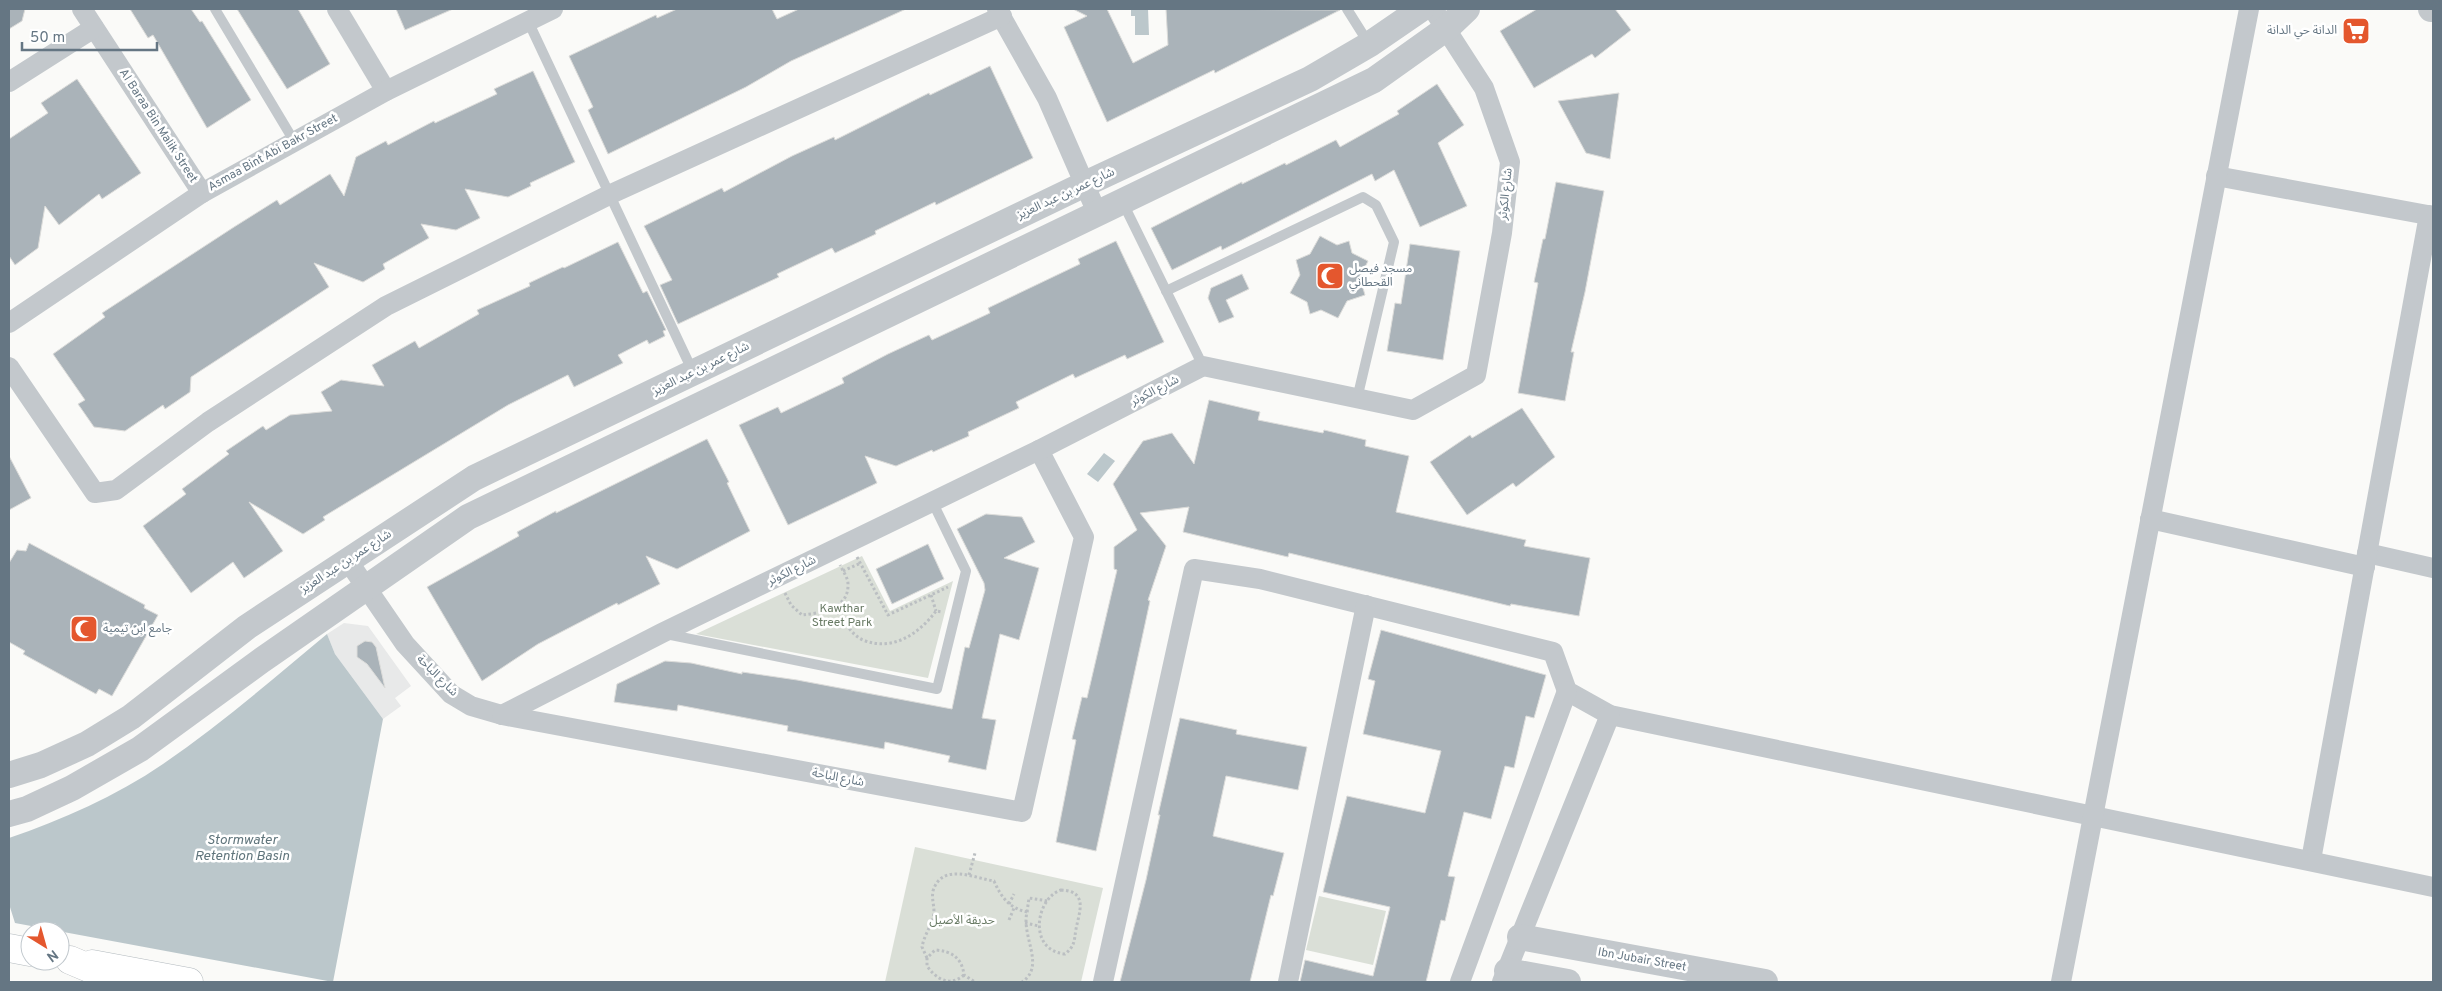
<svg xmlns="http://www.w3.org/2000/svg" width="2442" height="991" viewBox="0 0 2442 991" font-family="Overpass,'Noto Sans Arabic',sans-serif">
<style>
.built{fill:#e8e9e9}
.green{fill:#dadfd7}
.water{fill:#bbc7cb}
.building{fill:#aab3b9;stroke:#dcdcda}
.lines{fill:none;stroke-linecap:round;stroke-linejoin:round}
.secondary-casing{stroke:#b3babf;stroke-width:29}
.motorway-casing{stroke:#b4b9bd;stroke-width:29}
.path{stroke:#bbbfc2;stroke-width:3;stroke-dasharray:2.5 2.5;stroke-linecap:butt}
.service{stroke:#c3c8cc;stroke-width:10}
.minor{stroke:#c3c8cc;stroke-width:20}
.tertiary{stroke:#c3c8cc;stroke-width:26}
.secondary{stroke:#fff;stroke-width:28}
.motorway{stroke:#fff;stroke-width:28}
.labels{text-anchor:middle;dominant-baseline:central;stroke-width:5;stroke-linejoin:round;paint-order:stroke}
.poi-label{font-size:12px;fill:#657683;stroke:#fff;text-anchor:start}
.street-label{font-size:12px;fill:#657683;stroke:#fff}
.park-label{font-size:12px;fill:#687a64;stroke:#fff}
.water-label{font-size:14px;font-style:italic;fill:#60757c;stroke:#fff}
</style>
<rect width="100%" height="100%" fill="#fafaf8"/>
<path class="built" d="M344,623L368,626L411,686L395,698L401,706L383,719L335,654L327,634Z"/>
<g class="green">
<path d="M862,556L890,611L953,581L928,678L696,634Z"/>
<path d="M915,847L1103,888L1081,982H885Z"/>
<path d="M1319,896L1386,911L1373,965L1306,950Z"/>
</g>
<g class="water">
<path d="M1131,9H1148L1149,35H1135V16H1131Z"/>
<path d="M1104,453L1115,461L1098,482L1087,474Z"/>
<path d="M327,634L335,654L383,719L333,982L15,923L9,904V838C62,820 116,796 163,764C220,725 273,679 327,634Z"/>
</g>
<g class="building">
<path d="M9,9H25L22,21L9,29Z"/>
<path d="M130,9H191L200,22L202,21L251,100L207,128L153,35L148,38Z"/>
<path d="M237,9H298L330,64L287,89Z"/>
<path d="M396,9H453L405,30Z"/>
<path d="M677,9H772L777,19L799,9H906L791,61L746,87L608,154L588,110L593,107L569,56L656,15L657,18Z"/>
<path d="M1073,9H1107L1133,63L1168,45L1166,9L1340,10L1215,73L1214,70L1107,122L1064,27L1087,16Z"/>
<path d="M1537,9H1615L1631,30L1595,58L1592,54L1534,88L1500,31Z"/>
<path d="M990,66L1033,158L936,205L935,202L875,231L876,234L835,253L832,248L777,274L779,277L678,324L660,285L672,280L644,226L722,188L724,192L792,156L834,137L835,140L929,93L930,95Z"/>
<path d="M533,71L575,162L530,183L531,186L508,197L465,189L480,218L456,230L421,224L429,238L383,264L385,269L363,282L314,263L329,287L191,377L190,392L165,409L163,405L125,431L94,427L78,404L85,400L53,354L105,317L102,313L234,227L277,200L280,205L330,174L344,196L356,157L386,141L388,145L434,121L435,123L497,94L494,89Z"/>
<path d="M77,79L141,173L102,199L99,194L59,225L45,206L38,248L15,265L9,256V139L48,113L41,103Z"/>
<path d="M1437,84L1464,125L1438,143L1467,206L1420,227L1394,170L1375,181L1372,174L1222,250L1221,246L1172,270L1151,228L1242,182V184L1285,163L1286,165L1336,140L1340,147L1399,114L1397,111Z"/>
<path d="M1619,93L1610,159L1586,153L1558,101Z"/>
<path d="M1556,182L1604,191L1585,292L1571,352H1574L1565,401L1518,393L1538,283L1534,282L1543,239H1545Z"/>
<path d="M1320,236L1337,245L1349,241L1352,253L1368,261L1360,278L1365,295L1347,301L1338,318L1321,310L1310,314L1307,302L1290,293L1300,275L1296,260L1310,254Z"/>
<path d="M1116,241L1164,342L1127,359L1125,355L1075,378L1073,374L1016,402L1019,408L968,432L969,436L933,452L932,450L896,466L865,456L877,483L788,525L739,425L778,407L781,413L844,383L842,378L888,354L929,335L932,340L990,313L988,308L1080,264L1078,259Z"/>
<path d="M618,242L643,293L647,291L666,330L663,331L665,336L649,344L647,340L618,355L623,363L574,387L568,375L508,405L323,517L325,520L303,534L249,502L283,551L244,578L233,562L191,593L143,526L186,494L182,489L229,454L226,451L263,426L266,430L290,415L332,411L321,392L341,380L384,386L372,365L415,341L419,348L479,314L477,310L530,286L529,283L563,267L564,268Z"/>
<path d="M1410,244L1460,251L1443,360L1387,351L1395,303L1401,304Z"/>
<path d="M1242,274L1249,289L1226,300L1234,317L1219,323L1208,298L1211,288Z"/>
<path d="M1209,400L1260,412L1258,420L1323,433L1324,430L1366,440L1365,446L1409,456L1396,512L1526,540L1524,546L1590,558L1579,616L1511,604L1510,606L1289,553L1288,557L1183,532L1189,507L1140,513L1166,546L1148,600L1150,601L1096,851L1056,842L1076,740L1072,739L1082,697L1087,698L1117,570L1114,569V547L1137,530L1113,484L1143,441L1172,433L1194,464Z"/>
<path d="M1522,408L1555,457L1516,487L1513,483L1467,515L1430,462L1470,435L1472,438Z"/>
<path d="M707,439L729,482L727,483L750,531L677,569L646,556L660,584L618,605L617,603L538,644L482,681L427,587L519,536L517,532L556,511V513Z"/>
<path d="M9,456L31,498L9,510Z"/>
<path d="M986,514L1022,517L1035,542L1004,558L1039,568L1019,640L1000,634L982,718L996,720L986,770L948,762L950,756L885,742L884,749L787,731L788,726L678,705L677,711L614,702L617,684L665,661L691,663L742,674V672L797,680L952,709L965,647L969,648L985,590L984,583L957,529Z"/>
<path d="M29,543L145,605L144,608L158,615L112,696L99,689L96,694L23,654L25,651L9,642V563L17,550L26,551Z"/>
<path d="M928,544L944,579L892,604L876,569Z"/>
<path d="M1381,630L1546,675L1534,718L1526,716L1514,768L1505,766L1491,819L1464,812L1448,876L1455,877L1445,921L1441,920L1426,982H1300L1305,960L1373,976L1390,907L1323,892L1347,796L1425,813L1441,751L1363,734L1375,681L1368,679Z"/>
<path d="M365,641L372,642L376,647L385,688L367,664L357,657V646Z"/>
<path d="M1180,718L1237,730L1236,734L1307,747L1298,790L1226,776L1213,836L1284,853L1273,896L1271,895L1250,982H1120L1146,880L1160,815H1158Z"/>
</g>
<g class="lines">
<defs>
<g id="secondary">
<path d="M9,948L30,952"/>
<path d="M92,964L189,982"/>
</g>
<path id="motorway" d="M70,960L122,982"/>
</defs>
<use href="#secondary" class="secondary-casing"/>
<use href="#motorway" class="motorway-casing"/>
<g class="path">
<path d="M857,557L888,615L948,587"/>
<path d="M843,571L861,563"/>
<path d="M785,593L791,605L802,615C821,613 849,609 848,584C848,578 843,571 840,565"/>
<path d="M931,595L936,611"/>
<path d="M835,608C842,618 851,635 863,640C892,652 919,634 936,611L942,612"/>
<path d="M969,875L975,853"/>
<path d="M1061,890C1089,891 1079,913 1076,929C1074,941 1075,946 1065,954C1027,950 1036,898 1061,890Z"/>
<path d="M1009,904L1014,894"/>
<path d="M1027,912L1029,898L1048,901"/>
<path d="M1009,920L1014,908"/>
<path d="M1025,923L1039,926"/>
<path d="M927,958L922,947C924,936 930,928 933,918C936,909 931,900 933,891C942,862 974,878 994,881C1001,897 1009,908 1027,912C1021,937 1046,966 1022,982"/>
<path d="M964,975C950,987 937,980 927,966V958L935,950C952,951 962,958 964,975L975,982"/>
</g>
<g class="service">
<path d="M215,9L294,141"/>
<path d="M1347,9L1369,44"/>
<path d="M528,21L693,372"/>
<path d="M1122,201L1203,366"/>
<path d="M1166,291L1363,197L1376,205L1394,242L1357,399"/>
<path d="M666,634L937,689L966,571L933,503"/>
</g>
<g class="minor">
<path d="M82,9L202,193"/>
<path d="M337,9L386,91"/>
<path d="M997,9L1047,98L1098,215"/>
<path d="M9,82L94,28"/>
<path d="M2216,176L2433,216"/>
<path d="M9,323L202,193L386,91L553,9"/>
<path d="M9,367L95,493L116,490L208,422L386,306L611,194L1002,16"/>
<path d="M2150,519L2365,567"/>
<path d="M2367,553L2433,568"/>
<path d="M348,561L405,644L451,694L471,706L502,715L1022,812L1084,537L1039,450"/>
<path d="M502,715L662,633L1039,450L1203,366L1413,410L1476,375L1502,233L1510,162L1484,88L1433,9"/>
<path d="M2311,860L2429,215"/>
<path d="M1103,982L1194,569L1260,579L1553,652L1567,691L1610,715L2433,887"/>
<path d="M1288,982L1366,605"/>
<path d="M1460,982L1567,691"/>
<path d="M1502,982L1610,715"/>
<path d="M2061,982L2249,9"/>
</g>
<g class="tertiary">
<path d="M2431,9H2433"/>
<path d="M9,775L41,765L87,744L131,717L247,627L474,478L1085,184L1310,79L1370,44L1421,9"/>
<path d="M9,814L27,809L72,788L140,749L262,660L468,517L1374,80L1447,28L1467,9"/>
<path d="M1520,937L1765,982"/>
<path d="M1507,971L1568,982"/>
</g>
<use href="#secondary" class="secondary"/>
<use href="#motorway" class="motorway"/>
</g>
<defs>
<symbol id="supermarket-square" viewBox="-11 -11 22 22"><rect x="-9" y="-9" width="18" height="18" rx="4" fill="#e4572e" stroke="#fff"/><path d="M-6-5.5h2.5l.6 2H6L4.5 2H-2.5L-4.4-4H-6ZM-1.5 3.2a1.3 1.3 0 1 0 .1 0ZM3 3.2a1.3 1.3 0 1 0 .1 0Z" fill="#fff"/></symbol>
<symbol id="mosque-square" viewBox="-11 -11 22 22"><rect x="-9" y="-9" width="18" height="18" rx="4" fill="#e4572e" stroke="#fff"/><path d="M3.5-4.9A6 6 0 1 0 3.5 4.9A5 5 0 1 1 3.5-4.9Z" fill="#fff"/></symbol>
</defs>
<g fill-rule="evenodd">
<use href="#supermarket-square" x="2340" y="15" width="32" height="32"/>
<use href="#mosque-square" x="1314" y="260" width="32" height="32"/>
<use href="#mosque-square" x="68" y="613" width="32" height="32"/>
</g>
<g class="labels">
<g class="poi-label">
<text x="2337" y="31" text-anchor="end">الدانة حي الدانة</text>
<text x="1349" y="269">مسجد فيصل<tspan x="1349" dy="14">القحطاني</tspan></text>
<text x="103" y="629">جامع ابن تيمية</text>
</g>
<g class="street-label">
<text transform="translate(158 126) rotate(57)">Al Baraa Bin Malik Street</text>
<text transform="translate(273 153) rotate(-29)">Asmaa Bint Abi Bakr Street</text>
<text transform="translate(1066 194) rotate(-25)">شارع عمر بن عبد العزيز</text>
<text transform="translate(1506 194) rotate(-84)">شارع الكوثر</text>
<text transform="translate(701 369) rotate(-26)">شارع عمر بن عبد العزيز</text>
<text transform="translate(1155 391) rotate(-27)">شارع الكوثر</text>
<text transform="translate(346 562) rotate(-33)">شارع عمر بن عبد العزيز</text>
<text transform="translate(792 571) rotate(-26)">شارع الكوثر</text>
<text transform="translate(437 676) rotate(45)">شارع الباحة</text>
<text transform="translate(838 778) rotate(11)">شارع الباحة</text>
<text transform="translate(1642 960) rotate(10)">Ibn Jubair Street</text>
</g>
<g class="park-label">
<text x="842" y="609">Kawthar<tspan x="842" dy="14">Street Park</tspan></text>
<text x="962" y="921">حديقة الأصيل</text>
</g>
<g class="water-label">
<text x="242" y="840">Stormwater<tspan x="242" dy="16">Retention Basin</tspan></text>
</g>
</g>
<rect width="2442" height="991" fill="none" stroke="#657683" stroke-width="20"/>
<g transform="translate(45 946) rotate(143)"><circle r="24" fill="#ffffff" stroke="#c1c8cd"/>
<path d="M0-4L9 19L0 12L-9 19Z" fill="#e4572e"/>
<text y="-8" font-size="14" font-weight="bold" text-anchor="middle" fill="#657683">N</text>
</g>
<path d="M22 42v8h135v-8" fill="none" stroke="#657683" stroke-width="2.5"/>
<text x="30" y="42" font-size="15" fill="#657683" stroke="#ffffff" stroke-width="4" paint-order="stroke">50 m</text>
</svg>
